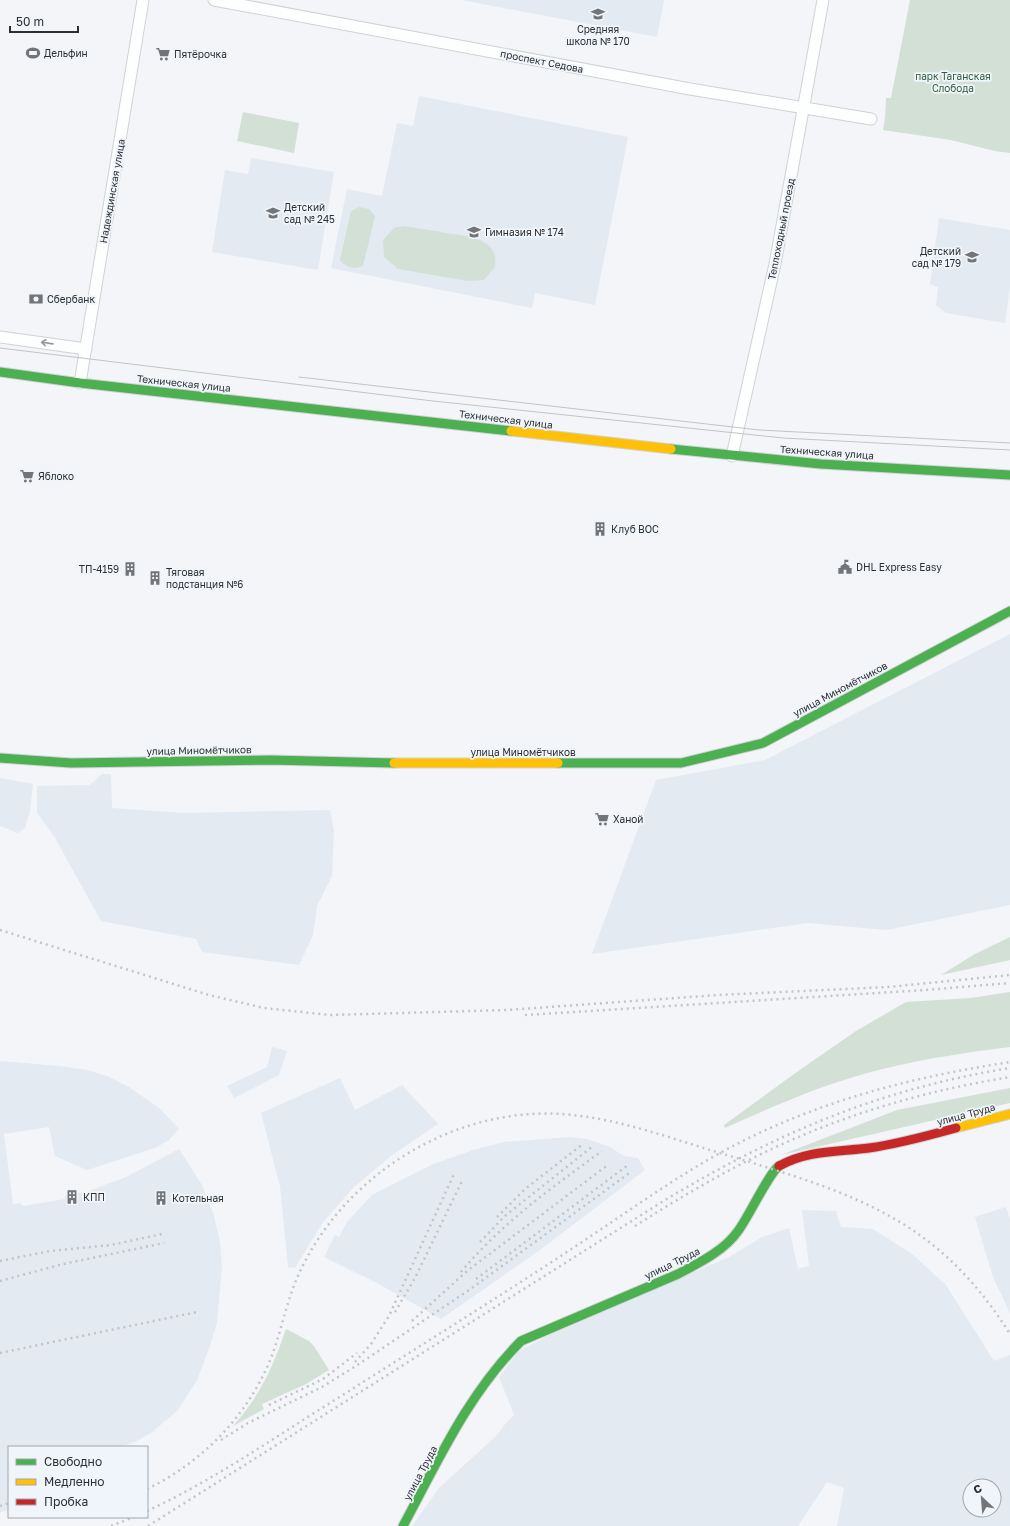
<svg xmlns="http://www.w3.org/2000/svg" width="1010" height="1526" viewBox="0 0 1010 1526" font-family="'Golos Text',sans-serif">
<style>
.built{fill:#e3eaf2;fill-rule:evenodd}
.green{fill:#d2e0d6}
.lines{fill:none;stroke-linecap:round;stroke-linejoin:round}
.street-casing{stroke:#d0d2d4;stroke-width:13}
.fast-casing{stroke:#d0d2d4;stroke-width:11}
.slow-casing{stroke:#d0d2d4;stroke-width:11}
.jam-casing{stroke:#d0d2d4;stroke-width:11}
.street{stroke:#fdfefe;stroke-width:11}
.fast{stroke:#4caf50;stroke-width:9}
.slow{stroke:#ffc107;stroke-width:9}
.jam{stroke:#c62828;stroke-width:9}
.tram{stroke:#c3c4c4;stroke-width:1}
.rail{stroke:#c3c4c4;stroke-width:2.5;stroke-dasharray:2 4;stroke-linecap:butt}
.oneway{stroke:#959698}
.labels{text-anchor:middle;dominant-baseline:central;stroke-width:3.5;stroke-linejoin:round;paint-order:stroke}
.poi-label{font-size:10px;fill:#2d2f31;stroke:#f0f5fb;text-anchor:start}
.street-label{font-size:10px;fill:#2d2f31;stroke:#f0f5fb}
.park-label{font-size:10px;fill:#325d3a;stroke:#f0f5fb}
</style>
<rect width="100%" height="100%" fill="#f3f5f8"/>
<g class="built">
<path d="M461,0H664L657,37Z"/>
<path d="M419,96L628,137L595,305L535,293L532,308L331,268L347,189L382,196L397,123L413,126Z"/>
<path d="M251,158L334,172L318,270L212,252L225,170L248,174Z"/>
<path d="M939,218L1010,230V287L1005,323L946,313L936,305L938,287L930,284Z"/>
<path d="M1010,634V905L886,930L808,923L592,954L656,780L765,760Z"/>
<path d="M102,774H111L112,808L184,813L330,810L334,831L332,876L317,906L313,935L299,965L202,952L196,939L101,921L54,836L37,813V786L90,785Z"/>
<path d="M0,778L33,784L30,811L25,828L18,833L0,826Z"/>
<path d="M272,1047L287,1051L279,1075L234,1098L227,1086L267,1067Z"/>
<path d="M0,1061L60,1066L87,1070L107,1076L129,1087L159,1108L179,1129L169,1140L155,1148L87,1170L55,1156L49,1127L4,1134L13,1204L20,1203L23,1206L65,1199V1195L86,1192L126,1177L179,1149L202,1185L214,1216L220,1242L222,1266L217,1323L210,1346L197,1380L178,1410L151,1433L137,1441L121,1447H9V1510L0,1512Z"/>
<path d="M340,1078L355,1110L402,1085L438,1124L391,1156L354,1187L323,1222L295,1268L288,1267L280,1186L261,1113Z"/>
<path d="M570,1137L587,1139L610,1147L624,1156L638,1158L645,1170L540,1250L441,1319L377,1283L324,1257L335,1235L339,1237L347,1222L372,1195L431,1165L473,1150L504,1142Z"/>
<path d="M1006,1207L1010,1220V1313L993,1277L975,1217Z"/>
<path d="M802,1210L836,1211L841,1227L873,1229L912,1254L946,1285L994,1361L1010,1355V1526H837L844,1488L827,1482L798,1526H412L439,1488L496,1436L507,1422L514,1415L499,1377L518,1352L549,1335L729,1257L762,1237L789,1228L798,1269L809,1266ZM970,1486H994V1510H970Z"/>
</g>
<g class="green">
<path d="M910,0H1010V153L995,151L951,140L883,130L885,118L886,98H891Z"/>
<path d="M243,112L299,123L294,153L237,141Z"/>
<path d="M359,207L369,209L375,216L363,266C354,270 345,267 340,260L351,211Z"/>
<path d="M403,226C417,228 432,230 446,233C467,236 500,238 495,267L484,280L468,281L398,269L384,257L383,240L394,228Z"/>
<path d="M1010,937V960L941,975L975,954Z"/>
<path d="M1010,992V1047C969,1052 928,1058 887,1068C831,1081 778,1104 725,1128L724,1125L801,1069L856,1031L906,1002L971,998Z"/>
<path d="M1010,1088V1103L781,1155L897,1110Z"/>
<path d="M286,1329L309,1341L314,1346L329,1370L306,1384L262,1404L264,1409L233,1426C261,1394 272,1369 286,1329Z"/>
</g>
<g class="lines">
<defs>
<g id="street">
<path d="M214,0L690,89L871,119"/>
<path d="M0,337L86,349"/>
<path d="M80,383L143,0"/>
<path d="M732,456L775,264L823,0"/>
</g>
<g id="fast">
<path d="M0,372L80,383L511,431"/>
<path d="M671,449L821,464L1010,475"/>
<path d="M0,758L71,763L271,760L394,763"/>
<path d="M558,763H681L763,743L1010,611"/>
<path d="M403,1526C438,1461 468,1394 521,1341L678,1274C699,1263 724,1251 738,1231C748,1218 769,1173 779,1166"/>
</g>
<g id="slow">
<path d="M511,431L671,449"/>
<path d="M394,763H558"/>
<path d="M956,1128L1010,1114"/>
</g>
<path id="jam" d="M779,1166C807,1150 838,1152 869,1148C898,1144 927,1136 956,1128"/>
</defs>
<use href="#street" class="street-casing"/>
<use href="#fast" class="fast-casing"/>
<use href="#slow" class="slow-casing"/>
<use href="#jam" class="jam-casing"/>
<use href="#street" class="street"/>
<use href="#fast" class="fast"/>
<use href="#slow" class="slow"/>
<use href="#jam" class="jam"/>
<g class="tram">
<path d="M0,348L433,401L783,438L1010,450"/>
<path d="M299,377L759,430L1010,443"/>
</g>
<g class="rail">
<path d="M0,930L209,995L264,1008L330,1015L507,1010L718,995L888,987L1010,975"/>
<path d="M525,1015L926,990L1010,983"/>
<path d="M497,1217L525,1189L583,1144"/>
<path d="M635,1226C681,1197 728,1169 778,1146C852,1112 930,1090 1010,1077"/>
<path d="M480,1242L505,1216L593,1146"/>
<path d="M0,1261L50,1251L111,1245L162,1234"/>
<path d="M461,1272C501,1224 551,1188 602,1151"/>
<path d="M476,1279L628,1165"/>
<path d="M0,1281L63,1264L164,1243"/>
<path d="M395,1312L415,1278L463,1179"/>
<path d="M412,1321L467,1271L609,1164"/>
<path d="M0,1353L197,1312"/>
<path d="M355,1362L371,1344L389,1316L454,1174"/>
<path d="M269,1405L323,1379L357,1353"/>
<path d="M221,1440L248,1423L322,1387L359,1364L472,1288L632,1171"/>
<path d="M147,1489C203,1462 248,1415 271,1358C281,1332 286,1304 297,1278C341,1177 451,1107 562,1114C619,1118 675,1140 730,1156C854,1194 937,1218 1010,1334"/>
<path d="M0,1506L9,1503"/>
<path d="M147,1511C214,1480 275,1437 338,1398C418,1347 499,1297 579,1244C641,1203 700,1159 768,1129C846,1094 926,1075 1010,1062"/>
<path d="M111,1526L134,1517"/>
<path d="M148,1526L665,1200C777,1133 880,1089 1010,1068"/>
</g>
</g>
<defs><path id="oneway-shaft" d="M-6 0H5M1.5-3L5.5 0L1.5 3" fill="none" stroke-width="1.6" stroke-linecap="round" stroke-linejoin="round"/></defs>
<use class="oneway" href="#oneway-shaft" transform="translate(47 343) rotate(-172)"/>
<defs>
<symbol id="school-bare" viewBox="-9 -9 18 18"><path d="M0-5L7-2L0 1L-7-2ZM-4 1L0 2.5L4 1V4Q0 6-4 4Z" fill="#727477" stroke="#f0f5fb" stroke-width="2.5" paint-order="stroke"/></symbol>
<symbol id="stadium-bare" viewBox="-9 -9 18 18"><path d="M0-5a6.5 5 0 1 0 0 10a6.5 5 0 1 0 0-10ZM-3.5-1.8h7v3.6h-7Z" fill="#727477" stroke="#f0f5fb" stroke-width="2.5" paint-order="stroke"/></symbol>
<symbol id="supermarket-bare" viewBox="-9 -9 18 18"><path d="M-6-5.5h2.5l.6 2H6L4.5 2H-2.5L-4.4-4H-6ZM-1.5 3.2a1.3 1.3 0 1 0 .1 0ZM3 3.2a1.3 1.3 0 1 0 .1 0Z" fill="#727477" stroke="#f0f5fb" stroke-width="2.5" paint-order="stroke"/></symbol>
<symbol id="bank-bare" viewBox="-9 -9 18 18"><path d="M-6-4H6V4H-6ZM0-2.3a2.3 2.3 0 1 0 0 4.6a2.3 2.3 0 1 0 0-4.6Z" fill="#727477" stroke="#f0f5fb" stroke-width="2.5" paint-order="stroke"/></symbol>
<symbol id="building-bare" viewBox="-9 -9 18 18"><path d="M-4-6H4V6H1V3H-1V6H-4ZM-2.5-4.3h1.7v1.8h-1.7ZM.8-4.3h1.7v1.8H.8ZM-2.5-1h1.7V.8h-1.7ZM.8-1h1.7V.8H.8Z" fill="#727477" stroke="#f0f5fb" stroke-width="2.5" paint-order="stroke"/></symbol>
<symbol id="civic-bare" viewBox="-9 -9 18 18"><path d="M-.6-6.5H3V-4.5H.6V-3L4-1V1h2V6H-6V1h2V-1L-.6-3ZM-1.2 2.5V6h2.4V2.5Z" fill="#727477" stroke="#f0f5fb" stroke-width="2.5" paint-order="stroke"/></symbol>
</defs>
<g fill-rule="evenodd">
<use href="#school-bare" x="588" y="4" width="20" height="20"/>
<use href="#stadium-bare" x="23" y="43" width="20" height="20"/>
<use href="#supermarket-bare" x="153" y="44" width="20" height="20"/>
<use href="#school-bare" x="263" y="203" width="20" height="20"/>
<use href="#school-bare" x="464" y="222" width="20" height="20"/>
<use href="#school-bare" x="962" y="247" width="20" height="20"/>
<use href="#bank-bare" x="26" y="289" width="20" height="20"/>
<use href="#supermarket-bare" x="17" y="466" width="20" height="20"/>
<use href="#building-bare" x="590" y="519" width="20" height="20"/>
<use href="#civic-bare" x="835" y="557" width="20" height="20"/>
<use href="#building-bare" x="120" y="559" width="20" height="20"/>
<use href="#building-bare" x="145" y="568" width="20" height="20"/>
<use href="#supermarket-bare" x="592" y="809" width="20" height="20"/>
<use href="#building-bare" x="62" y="1187" width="20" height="20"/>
<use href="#building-bare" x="151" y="1188" width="20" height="20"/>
</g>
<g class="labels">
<g class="poi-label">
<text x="598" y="29" text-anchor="middle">Средняя<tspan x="598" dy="12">школа № 170</tspan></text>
<text x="44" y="53">Дельфин</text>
<text x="174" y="54">Пятёрочка</text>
<text x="284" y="207">Детский<tspan x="284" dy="12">сад № 245</tspan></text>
<text x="485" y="232">Гимназия № 174</text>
<text x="961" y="251" text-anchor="end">Детский<tspan x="961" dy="12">сад № 179</tspan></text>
<text x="47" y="299">Сбербанк</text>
<text x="38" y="476">Яблоко</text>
<text x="611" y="529">Клуб ВОС</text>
<text x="856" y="567">DHL Express Easy</text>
<text x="119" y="569" text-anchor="end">ТП-4159</text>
<text x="166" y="572">Тяговая<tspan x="166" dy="12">подстанция №6</tspan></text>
<text x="613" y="819">Ханой</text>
<text x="83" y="1197">КПП</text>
<text x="172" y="1198">Котельная</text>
</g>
<g class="street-label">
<text transform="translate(542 61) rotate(11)">проспект Седова</text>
<text transform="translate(112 191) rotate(-80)">Надеждинская улица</text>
<text transform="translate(781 229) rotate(-79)">Теплоходный проезд</text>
<text transform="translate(184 383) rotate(6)">Техническая улица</text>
<text transform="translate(506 419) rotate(7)">Техническая улица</text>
<text transform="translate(827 452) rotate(4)">Техническая улица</text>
<text transform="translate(840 689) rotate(-28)">улица Миномётчиков</text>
<text transform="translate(199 750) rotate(-1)">улица Миномётчиков</text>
<text x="523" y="752">улица Миномётчиков</text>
<text transform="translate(966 1114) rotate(-15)">улица Труда</text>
<text transform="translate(672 1263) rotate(-26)">улица Труда</text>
<text transform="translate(420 1473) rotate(-62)">улица Труда</text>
</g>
<g class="park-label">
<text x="953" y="76">парк Таганская<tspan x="953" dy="12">Слобода</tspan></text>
</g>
</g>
<rect x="8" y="1446" width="140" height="72" fill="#f0f5fb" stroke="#a2a6aa"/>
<rect x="16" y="1459" width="20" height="6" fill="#4caf50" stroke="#a2a6aa"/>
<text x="44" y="1466" font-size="12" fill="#2d2f31">Свободно</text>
<rect x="16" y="1479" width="20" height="6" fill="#ffc107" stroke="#a2a6aa"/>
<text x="44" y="1486" font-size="12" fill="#2d2f31">Медленно</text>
<rect x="16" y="1499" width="20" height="6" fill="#c62828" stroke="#a2a6aa"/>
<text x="44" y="1506" font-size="12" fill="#2d2f31">Пробка</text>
<g transform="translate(982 1498) rotate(334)"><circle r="19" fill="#f0f5fb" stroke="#a2a6aa"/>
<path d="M0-3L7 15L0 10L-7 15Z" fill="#727477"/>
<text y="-6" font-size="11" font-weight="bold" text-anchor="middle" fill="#2d2f31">С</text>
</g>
<path d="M10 26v6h68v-6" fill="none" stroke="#2d2f31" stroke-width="2"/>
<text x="16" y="26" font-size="12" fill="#2d2f31" stroke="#f0f5fb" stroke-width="3" paint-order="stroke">50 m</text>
</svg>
